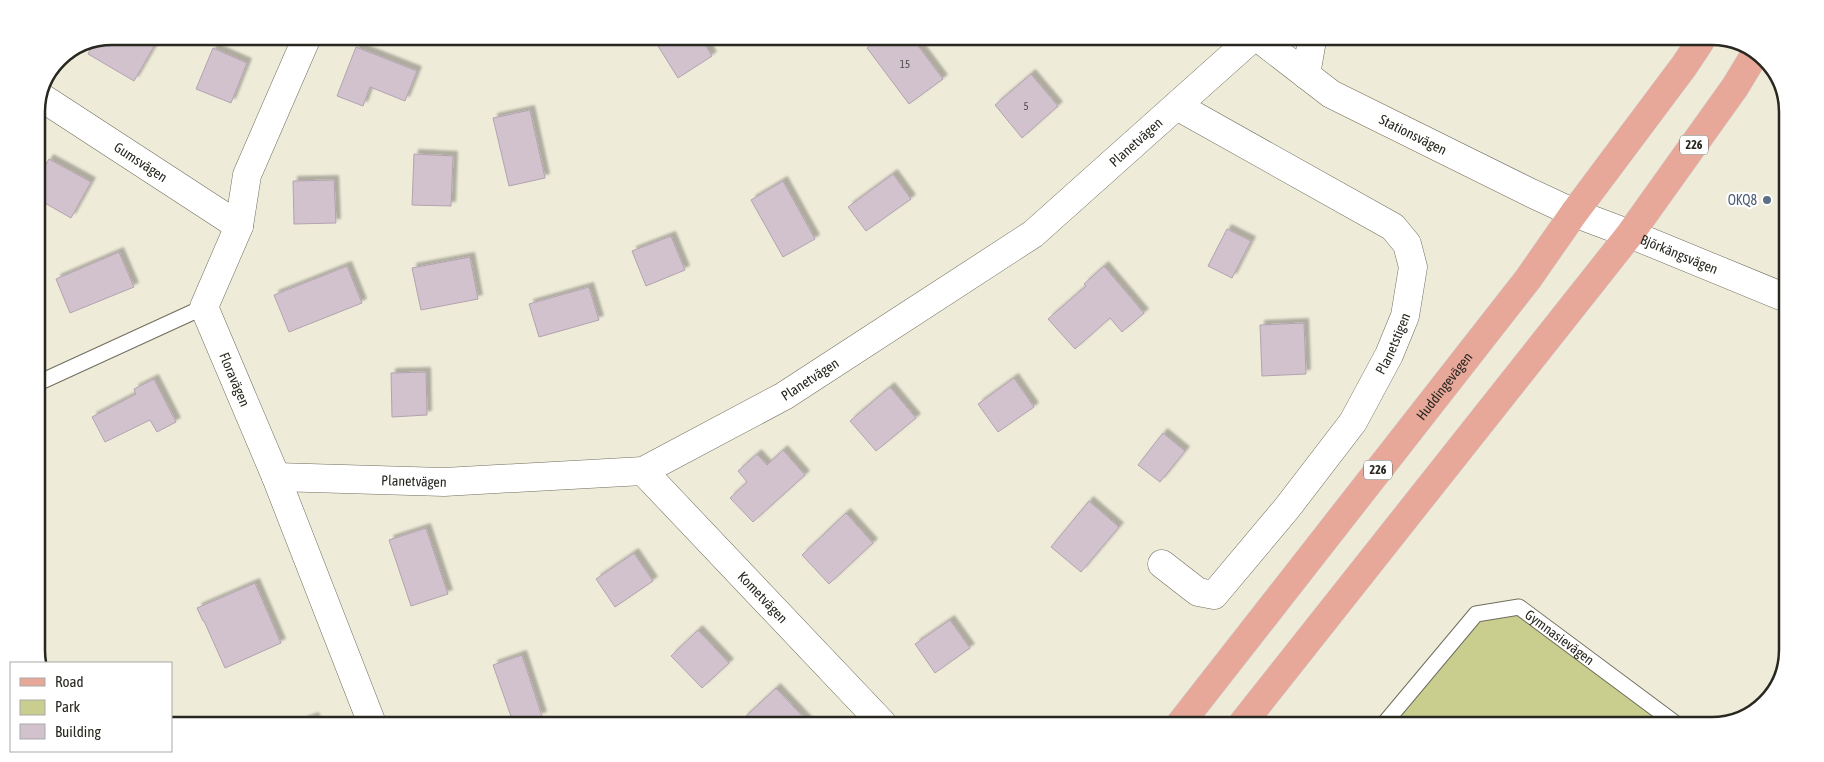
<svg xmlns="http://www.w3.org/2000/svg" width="1824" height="762" viewBox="0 0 1824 762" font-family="'Asap Condensed',sans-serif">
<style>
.green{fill:#c9ce8f}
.building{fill:#d1c2ce;stroke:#b2a3af;filter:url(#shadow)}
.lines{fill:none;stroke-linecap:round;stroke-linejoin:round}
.service-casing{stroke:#716d5d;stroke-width:17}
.minor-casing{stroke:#716d5d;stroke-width:29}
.tertiary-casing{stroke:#716d5d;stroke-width:29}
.primary-casing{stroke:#d0cfce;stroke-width:29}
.service{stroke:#fff;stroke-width:15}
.minor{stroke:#fff;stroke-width:28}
.tertiary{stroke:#fff;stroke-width:28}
.primary{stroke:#e7a799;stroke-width:28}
.service-dot{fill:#5c6f8a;stroke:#fff;stroke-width:2}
.labels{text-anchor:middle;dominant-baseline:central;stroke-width:4.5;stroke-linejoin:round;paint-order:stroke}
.number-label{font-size:11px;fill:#524e4c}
.shield{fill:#fff;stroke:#686863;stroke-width:1}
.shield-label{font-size:12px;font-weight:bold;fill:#282720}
.street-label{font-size:14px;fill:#282720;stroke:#fff}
.service-label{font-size:14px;fill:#4e5e75;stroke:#fff;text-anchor:end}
.rim{fill:none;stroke:#282720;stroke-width:2.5}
</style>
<defs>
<filter id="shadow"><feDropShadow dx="4.5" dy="-4.5" stdDeviation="1" flood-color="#0004"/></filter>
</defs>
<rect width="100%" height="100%" fill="#eeebd9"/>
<path class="green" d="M1519,607L1679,726L1383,725L1476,614Z"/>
<g class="building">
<path d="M112,36H160L134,81L88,54L93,44Z"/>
<path d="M429,37H447L444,44Z"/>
<path d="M653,38H701L712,56L678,78Z"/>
<path d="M879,39H913L943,79L909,104L867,48Z"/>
<path d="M356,47L417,71L405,101L370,87L363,106L337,96Z"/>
<path d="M213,48L247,63L231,103L196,89Z"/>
<path d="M1031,74L1058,106L1022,138L995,105Z"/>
<path d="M530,110L545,178L509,186L493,118Z"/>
<path d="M414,154L453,156L451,206L412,205Z"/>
<path d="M49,159L91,182L71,218L36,198V181Z"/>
<path d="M893,174L911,199L866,231L848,207Z"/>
<path d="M334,180L336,223L294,224L293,181Z"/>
<path d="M783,181L815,239L783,257L751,200Z"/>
<path d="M1227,229L1251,241L1232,278L1208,266Z"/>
<path d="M671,236L685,270L646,286L632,251Z"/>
<path d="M119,252L134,287L70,313L56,279Z"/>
<path d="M470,257L478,299L421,310L412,268Z"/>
<path d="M347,266L362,303L289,332L274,295Z"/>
<path d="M1104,266L1144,313L1122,332L1110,318L1075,349L1048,319L1086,286L1084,284Z"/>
<path d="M589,287L599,320L539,337L529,304Z"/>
<path d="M1304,323L1306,374L1262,376L1260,325Z"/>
<path d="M426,372L427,415L392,417L391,373Z"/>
<path d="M1014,378L1034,407L998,432L978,404Z"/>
<path d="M154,379L176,422L157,432L150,420L105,442L92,417L136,394L134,389Z"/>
<path d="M890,387L916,418L876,451L850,421Z"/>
<path d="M1163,433L1185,451L1160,482L1138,465Z"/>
<path d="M783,450L805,475L753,522L730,498L747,482L738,471L757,454L767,465Z"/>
<path d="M1089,501L1119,527L1081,572L1051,547Z"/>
<path d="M846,513L873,543L829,584L802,555Z"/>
<path d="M426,528L448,594L411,606L389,540Z"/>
<path d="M634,553L653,581L615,607L596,579Z"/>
<path d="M255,583L281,643L225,668L204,621H203L197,608Z"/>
<path d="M950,620L970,648L935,673L915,644Z"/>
<path d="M698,630L729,663L702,688L671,656Z"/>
<path d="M522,655L542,716L524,722H513L493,665Z"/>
<path d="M776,688L809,723L746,722L743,719Z"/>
<path d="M314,717L316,721H303Z"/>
</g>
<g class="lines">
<defs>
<g id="service">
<path d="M36,384L204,307"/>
<path id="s1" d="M1383,725L1476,614L1519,607L1679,726"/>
</g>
<g id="minor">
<path id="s2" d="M307,37L247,175L239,226L204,307L276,477L371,721"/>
<path d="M1306,75L1312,40"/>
<path id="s3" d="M41,97L239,226"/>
<path id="s4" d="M643,471L882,723"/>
<path id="s5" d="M276,477L444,482L643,471L784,396L1033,234L1250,40"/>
<path id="s6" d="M1162,564L1198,592L1214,595L1287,508L1353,422L1389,355L1405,316L1413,267L1407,244L1393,227L1177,106"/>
</g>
<g id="tertiary">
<path id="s7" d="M1261,40L1331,94L1531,193L1574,213L1630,234L1786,298"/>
</g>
<g id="primary">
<path id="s8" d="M1180,724L1528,279L1574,213L1684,66L1700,42"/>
<path d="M1242,724L1630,234L1735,87L1755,54"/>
</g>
</defs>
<use href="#service" class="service-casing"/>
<use href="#minor" class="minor-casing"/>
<use href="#tertiary" class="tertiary-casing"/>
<use href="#primary" class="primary-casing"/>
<use href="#service" class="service"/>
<use href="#minor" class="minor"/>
<use href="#tertiary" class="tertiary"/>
<use href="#primary" class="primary"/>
</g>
<circle class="service-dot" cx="1767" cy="200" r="5"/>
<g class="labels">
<g class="number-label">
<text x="905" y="64">15</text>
<text x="1026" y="106">5</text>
</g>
<g class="shield">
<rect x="1680" y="135.5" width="28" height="19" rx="4"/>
<rect x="1364" y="460.5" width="28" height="19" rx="4"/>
</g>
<g class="shield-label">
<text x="1694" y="145">226</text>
<text x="1378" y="470">226</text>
</g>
<g class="street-label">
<text stroke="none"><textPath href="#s7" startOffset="180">Stationsvägen</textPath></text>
<text stroke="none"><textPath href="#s5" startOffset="962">Planetvägen</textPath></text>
<text stroke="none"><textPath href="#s3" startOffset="119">Gumsvägen</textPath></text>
<text stroke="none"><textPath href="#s7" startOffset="472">Björkängsvägen</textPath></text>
<text stroke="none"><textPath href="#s6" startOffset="372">Planetstigen</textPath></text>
<text stroke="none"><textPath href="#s2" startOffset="369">Floravägen</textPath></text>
<text stroke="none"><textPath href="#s5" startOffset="558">Planetvägen</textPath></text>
<text stroke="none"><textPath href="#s8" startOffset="429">Huddingevägen</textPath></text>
<text stroke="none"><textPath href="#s5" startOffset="138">Planetvägen</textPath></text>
<text stroke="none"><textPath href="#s4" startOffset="174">Kometvägen</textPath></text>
<text stroke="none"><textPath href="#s1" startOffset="239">Gymnasievägen</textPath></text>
</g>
<g class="service-label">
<text x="1757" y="200">OKQ8</text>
</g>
</g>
<path d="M0 0H1824V762H0ZM112 45H1712A67 67 0 0 1 1779 112V650A67 67 0 0 1 1712 717H112A67 67 0 0 1 45 650V112A67 67 0 0 1 112 45Z" fill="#fff" fill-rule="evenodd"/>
<path class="rim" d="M112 45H1712A67 67 0 0 1 1779 112V650A67 67 0 0 1 1712 717H112A67 67 0 0 1 45 650V112A67 67 0 0 1 112 45Z"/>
<rect x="10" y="662" width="162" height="90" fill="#ffffff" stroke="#a9a9a6"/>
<rect x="20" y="678" width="25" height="8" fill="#e7a799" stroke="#a9a9a6"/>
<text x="55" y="687" font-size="15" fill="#282720">Road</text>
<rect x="20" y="700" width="25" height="15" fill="#c9ce8f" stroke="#a9a9a6"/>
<text x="55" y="712" font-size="15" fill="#282720">Park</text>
<rect x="20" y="724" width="25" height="15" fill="#d1c2ce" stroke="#a9a9a6"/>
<text x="55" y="737" font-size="15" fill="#282720">Building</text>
</svg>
